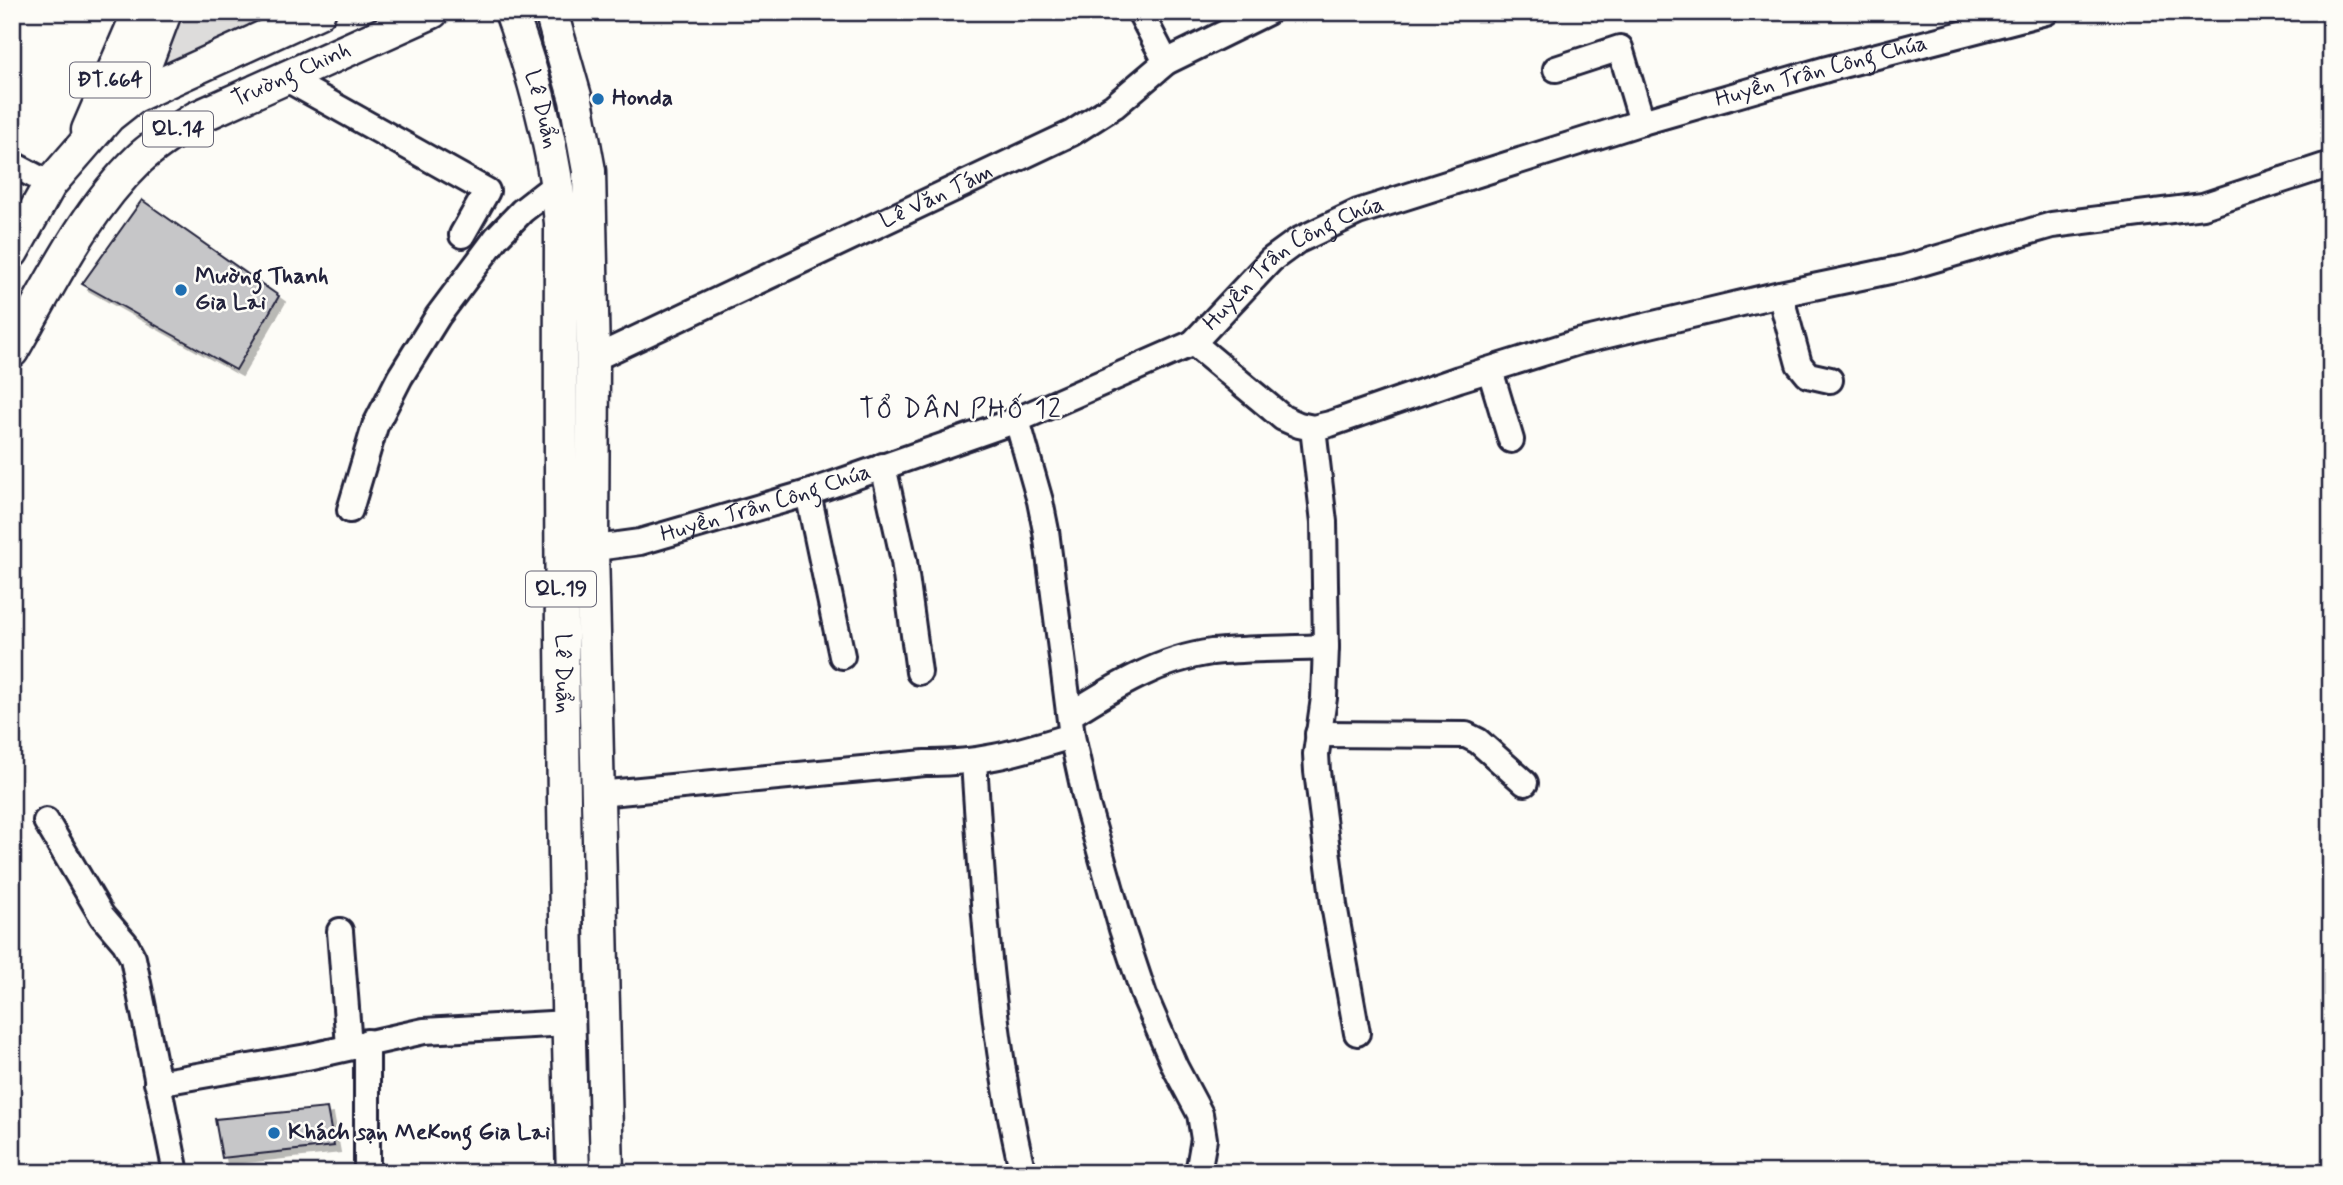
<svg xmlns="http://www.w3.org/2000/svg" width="2343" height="1185" viewBox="0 0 2343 1185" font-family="Mynerve,sans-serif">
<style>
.green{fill:#dddcdb;stroke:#807f8b;stroke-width:2}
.building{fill:#c6c6c8;stroke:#22223b;stroke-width:2;filter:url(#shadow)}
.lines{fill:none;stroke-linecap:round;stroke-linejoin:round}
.minor-casing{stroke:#22223b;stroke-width:30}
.major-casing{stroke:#22223b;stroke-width:37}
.minor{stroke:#fdfcf7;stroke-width:24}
.major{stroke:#fdfcf7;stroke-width:32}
.poi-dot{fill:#1f6fb2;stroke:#fdfcf7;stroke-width:2.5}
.labels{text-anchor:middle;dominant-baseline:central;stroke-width:5;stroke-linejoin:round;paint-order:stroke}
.shield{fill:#fdfcf7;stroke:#646373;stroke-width:2}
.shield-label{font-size:21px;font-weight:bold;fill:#22223b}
.street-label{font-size:23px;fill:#22223b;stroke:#fdfcf7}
.poi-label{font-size:23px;font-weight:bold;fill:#22223b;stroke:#fdfcf7;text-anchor:start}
.quarter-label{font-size:26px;letter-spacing:2px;fill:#22223b;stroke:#fdfcf7}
</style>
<defs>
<filter id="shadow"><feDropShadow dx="6" dy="6" stdDeviation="0" flood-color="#0004"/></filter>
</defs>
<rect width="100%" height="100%" fill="#fdfcf7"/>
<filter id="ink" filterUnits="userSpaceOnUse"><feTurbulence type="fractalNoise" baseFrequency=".0143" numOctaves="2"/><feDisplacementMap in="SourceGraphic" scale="14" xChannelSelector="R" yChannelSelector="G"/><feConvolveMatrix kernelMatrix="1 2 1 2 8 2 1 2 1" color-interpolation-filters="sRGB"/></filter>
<g filter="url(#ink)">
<path class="green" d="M173,12H308L155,72Z"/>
<g class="building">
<path d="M142,200L279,296L236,370L82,284Z"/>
<path d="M327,1108L334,1146L222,1158L215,1119Z"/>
</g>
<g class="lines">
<defs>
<g id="minor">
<path d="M1140,12L1166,62"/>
<path d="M1556,69L1620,48L1642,122"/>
<path d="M285,78L487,191L462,235"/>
<path d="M12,164L50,184"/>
<path d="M1780,294L1799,364L1808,375L1830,380"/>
<path d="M1193,343L1283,418L1299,425L1313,428L1330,424L1459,379L1578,342L1780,294L1904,268L2052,225L2203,206L2331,164"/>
<path id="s1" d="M593,359L1072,133L1114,106L1166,62L1268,12"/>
<path d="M1490,370L1511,440"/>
<path d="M1017,420L1040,501L1046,531L1072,736L1087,805L1122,929L1144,995L1175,1067L1200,1114L1204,1139L1198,1173"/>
<path d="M1313,428L1324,522L1326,647L1324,698L1316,754L1317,771L1334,905L1357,1033"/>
<path d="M883,466L904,561L919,672"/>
<path d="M808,493L842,656"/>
<path d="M350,510L375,426L400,377L438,316L497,237L522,211L558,183"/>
<path id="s2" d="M574,551L640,542L808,493L1017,420L1193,343L1271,260L1297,241L1358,212L1642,122L1827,69L2046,12"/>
<path d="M1070,715C1114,687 1160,659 1212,652C1249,648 1288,649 1326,647"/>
<path d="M1318,734L1466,735L1478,741L1525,783"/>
<path d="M974,762C983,899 991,1039 1023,1173"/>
<path d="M598,794L925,763C982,764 1018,752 1072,736"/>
<path d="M46,821L102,916L125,943L133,958L176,1173"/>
<path d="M340,931L349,1046"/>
<path d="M157,1083L307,1057L424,1031L568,1023"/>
<path d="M367,1173V1042"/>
</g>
<g id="major">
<path id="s3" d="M511,12C536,81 555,150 561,223C560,539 562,856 573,1173"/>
<path d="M551,12L576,100L589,171L593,359L592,550L607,1173"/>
<path d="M133,97L165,12"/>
<path d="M88,130L139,12"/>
<path d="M12,252L50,184L109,116L133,97L319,12"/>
<path id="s4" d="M12,351C50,285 84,212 139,159C156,143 176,131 196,118L432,12"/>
</g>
</defs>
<use href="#minor" class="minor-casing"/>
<use href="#major" class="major-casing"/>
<use href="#minor" class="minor"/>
<use href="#major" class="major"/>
</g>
</g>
<g class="poi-dot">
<circle cx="598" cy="99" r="7"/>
<circle cx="181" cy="290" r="7"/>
<circle cx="274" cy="1133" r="7"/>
</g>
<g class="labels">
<g class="shield">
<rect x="70" y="62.5" width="80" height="35" rx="5"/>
<rect x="143" y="111.5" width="70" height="35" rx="5"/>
<rect x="526" y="571.5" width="70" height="35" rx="5"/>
</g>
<g class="shield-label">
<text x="110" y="80">ĐT.664</text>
<text x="178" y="129">QL.14</text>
<text x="561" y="589">QL.19</text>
</g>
<g class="street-label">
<text stroke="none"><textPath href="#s2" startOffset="1353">Huyền Trân Công Chúa</textPath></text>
<text stroke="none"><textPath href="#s4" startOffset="406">Trường Chinh</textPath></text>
<text stroke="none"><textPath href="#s3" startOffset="102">Lê Duẩn</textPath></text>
<text stroke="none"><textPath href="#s1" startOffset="380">Lê Văn Tám</textPath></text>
<text stroke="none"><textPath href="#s2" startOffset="786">Huyền Trân Công Chúa</textPath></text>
<text stroke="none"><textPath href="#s2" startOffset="198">Huyền Trân Công Chúa</textPath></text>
<text stroke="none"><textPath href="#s3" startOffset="668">Lê Duẩn</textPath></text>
</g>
<g class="poi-label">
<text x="612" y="99">Honda</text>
<text x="195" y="277">Mường Thanh<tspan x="195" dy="26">Gia Lai</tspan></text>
<text x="288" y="1133">Khách sạn MeKong Gia Lai</text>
</g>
<g class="quarter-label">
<text x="961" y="410">TỔ DÂN PHỐ 12</text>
</g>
</g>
<rect width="2343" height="1185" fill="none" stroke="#fdfcf7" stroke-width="42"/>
<rect x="21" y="21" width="2301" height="1143" fill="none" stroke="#22223b" stroke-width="2.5" filter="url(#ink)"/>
</svg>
